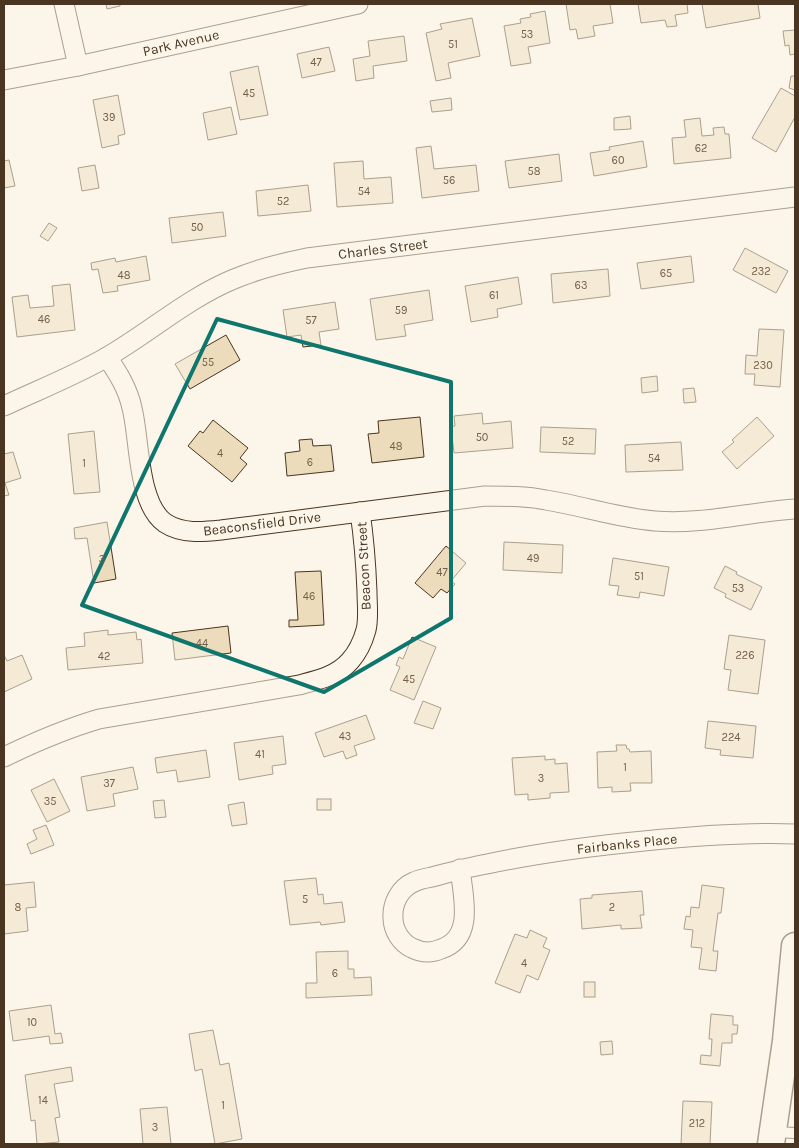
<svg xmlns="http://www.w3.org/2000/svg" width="799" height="1148" viewBox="0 0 799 1148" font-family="Karla,sans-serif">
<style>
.building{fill:#ecdcbc;stroke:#4a3520}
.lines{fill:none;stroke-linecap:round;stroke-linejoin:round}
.lane-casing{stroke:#4a3520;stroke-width:12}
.street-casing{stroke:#4a3520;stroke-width:21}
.secondary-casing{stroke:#4a3520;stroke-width:29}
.lane{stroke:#fbf6e9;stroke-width:10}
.street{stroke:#fbf6e9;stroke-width:19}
.secondary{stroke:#fbf6e9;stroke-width:26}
.marked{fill:none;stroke:#0f766e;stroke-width:4;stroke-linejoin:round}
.labels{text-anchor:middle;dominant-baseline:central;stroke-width:4;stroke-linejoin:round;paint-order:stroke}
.number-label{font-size:11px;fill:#725f47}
.street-label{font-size:14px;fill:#4a3520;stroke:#fbf6e9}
</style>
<rect width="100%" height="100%" fill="#fbf6e9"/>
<g class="building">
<path d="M106,4H120V6L107,9Z"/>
<path d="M566,4H610L613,23L593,26L595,36L578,39L576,29L570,30Z"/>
<path d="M638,4H687L688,13L675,15L677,26L667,27L665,20L641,23Z"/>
<path d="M702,4H758L760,18L706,28Z"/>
<path d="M545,11L550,43L528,47L531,63L511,66L504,26L521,23L520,19L531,17L530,14Z"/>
<path d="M472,18L480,56L448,63L451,78L436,81L426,33L442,29L440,24Z"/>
<path d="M795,30V54L790,55L789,45L785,46L783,31Z"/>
<path d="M404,36L407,61L373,66L374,78L356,81L353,59L370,56L368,41Z"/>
<path d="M329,47L335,71L302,78L297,54Z"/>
<path d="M258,66L268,115L240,120L230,72Z"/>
<path d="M791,76H795V90L789,88Z"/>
<path d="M781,88L795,96V117L776,152L752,138Z"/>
<path d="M118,95L125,134L118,136L119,144L102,148L93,100Z"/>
<path d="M451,98L452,110L432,112L430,101Z"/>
<path d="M231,107L237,134L208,140L203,113Z"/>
<path d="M630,116L631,129L614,130V118Z"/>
<path d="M700,118L702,136L714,135L713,128L724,127L725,134H729L731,158L674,164L672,138L686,137L684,120Z"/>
<path d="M643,141L647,167L594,176L590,153L610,150L609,147Z"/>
<path d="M431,146L434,169L476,165L479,191L422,198L416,148Z"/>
<path d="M559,154L562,181L509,188L505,161Z"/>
<path d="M9,160L15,186L4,188V161Z"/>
<path d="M363,161L364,179L391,177L393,203L337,207L334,163Z"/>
<path d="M95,165L99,188L82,191L78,168Z"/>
<path d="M308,185L311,211L258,216L256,191Z"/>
<path d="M223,212L226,236L172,243L169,218Z"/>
<path d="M49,223L57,228L48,241L40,236Z"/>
<path d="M745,248L788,271L776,293L733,270Z"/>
<path d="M146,256L150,280L117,286L118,291L103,293L98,269L92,270L91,263L115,258L116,262Z"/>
<path d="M691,256L694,282L641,289L637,263Z"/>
<path d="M608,269L610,296L553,303L551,274Z"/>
<path d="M518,277L522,304L497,309L498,317L471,322L465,286Z"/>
<path d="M70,284L75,330L17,337L12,297L28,295L30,308L54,306L52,286Z"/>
<path d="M429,290L433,320L404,325L406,336L376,340L370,299Z"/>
<path d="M335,302L339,329L319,332L321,345L303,347L301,335L287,337L283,310Z"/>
<path d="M759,329L784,330L780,387L754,385L755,374H745L746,355L757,356Z"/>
<path d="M226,335L240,360L190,389L175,364Z"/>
<path d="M657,376L658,391L642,393L641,378Z"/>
<path d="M694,388L696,402L684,403L683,389Z"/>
<path d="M482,413L483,424L511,421L513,448L454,453L451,426H455L454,416Z"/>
<path d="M420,417L424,457L372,463L368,434L379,433L378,421Z"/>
<path d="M757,417L774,436L737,469L722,452L734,442L732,440Z"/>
<path d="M213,420L248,448L240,458L247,464L232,482L188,446L200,431L203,433Z"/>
<path d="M541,427L596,429L595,454L540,452Z"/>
<path d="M94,431L100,492L74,494L68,434Z"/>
<path d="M312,439L313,446L331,445L334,471L287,476L285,453L300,451L299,440Z"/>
<path d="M681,442L683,470L626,472L625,445Z"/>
<path d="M13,452L21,478L5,483L9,495L4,496V454Z"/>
<path d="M107,522L116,579L94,583L87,538L75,539L74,528Z"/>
<path d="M504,542L563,545L562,573L503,570Z"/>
<path d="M446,546L466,563L451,581L455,584L447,593L441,589L433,598L415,583Z"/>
<path d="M613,558L669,567L664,596L640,592L639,598L617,595L619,586L609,585Z"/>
<path d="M725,566L737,572L736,574L762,587L751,610L725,597L726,594L714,588Z"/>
<path d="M321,571L324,625L289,627V620H298L295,572Z"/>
<path d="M228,626L231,653L175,660L172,633Z"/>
<path d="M108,630V635L136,632L137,640L141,639L143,663L68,670L66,648L85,646L84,633Z"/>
<path d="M729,635L765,640L758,694L728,690L731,670L724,669Z"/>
<path d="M412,637L436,647L414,700L390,690L400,667L396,665L399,657L403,659Z"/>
<path d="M4,655L7,661L22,655L32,679L4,692Z"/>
<path d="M423,701L441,708L433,729L414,723Z"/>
<path d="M366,715L375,739L354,746L357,755L346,759L343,751L324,757L315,733Z"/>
<path d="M708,721L756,726L753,758L720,755L721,750L705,748Z"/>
<path d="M283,736L286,764L272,766L273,774L239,780L234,743Z"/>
<path d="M616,745H626L627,749H629L630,752L651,751L652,783H630L631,791L612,792V787L598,788L597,752L617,751Z"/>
<path d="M206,750L210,777L178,782L176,770L157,773L155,758Z"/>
<path d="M545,756V760L555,759V764L567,763L569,792L550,793V798L528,800V794L515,795L512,758Z"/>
<path d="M133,767L138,789L113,794L115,806L87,811L81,777Z"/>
<path d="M54,779L70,811L47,822L31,790Z"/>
<rect x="317" y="799" width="14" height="11"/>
<path d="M164,800L166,817L155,818L153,801Z"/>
<path d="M244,802L247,824L232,826L228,805Z"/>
<path d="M46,825L54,845L31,854L27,844L37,839L33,830Z"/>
<path d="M316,878L318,895L323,894L324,904L342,902L345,922L321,925L320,922L290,925L284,881Z"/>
<path d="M34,882L36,907L26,908L28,931L4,934V885Z"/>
<path d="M702,885L724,888L721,913H718L713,951H718L716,971L699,969L702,948L691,947L693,930L684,929L686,916L690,917L691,907L699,908Z"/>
<path d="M642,891L644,915H640L642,928L621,929V925L582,929L580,899L592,898V895Z"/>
<path d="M530,930L547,938L543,947L550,950L538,980L527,975L520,993L495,983L515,934L527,938Z"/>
<path d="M348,951V969H354V978L371,977L372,995L306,998V983H317L316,952Z"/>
<rect x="584" y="982" width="11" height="15"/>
<path d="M51,1005L55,1034L61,1033L63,1043L50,1044L49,1036L13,1041L9,1011Z"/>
<path d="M711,1014L733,1016V1025H738L737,1034H732V1043H722L720,1066L700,1064L701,1055L711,1056L712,1039H709Z"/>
<path d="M213,1030L220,1065L229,1063L242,1139L215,1144L202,1069L195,1071L189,1034Z"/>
<path d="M612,1041L613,1054L601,1055L600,1042Z"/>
<path d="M71,1067L73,1081L54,1084L60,1117L55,1118L59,1142L37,1144L35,1120L31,1121L25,1075Z"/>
<path d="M683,1101L712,1102L710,1144H681Z"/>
<path d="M167,1107L171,1144H143L140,1109Z"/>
</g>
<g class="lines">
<defs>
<path id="lane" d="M774,1132L795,1133"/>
<g id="street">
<path d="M64,4L78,66"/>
<path d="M4,80L78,66L358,4"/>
<path d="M107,357C118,373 128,389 132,408C140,439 137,503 165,523C182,534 202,532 221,530L485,496C506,496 526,496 546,500C583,506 618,518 655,521C702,525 748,512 795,509"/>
<path d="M4,406C38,390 74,376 107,357C150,332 188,298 234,279C258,269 282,263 307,258L795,197"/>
<path d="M4,757C35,742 65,729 99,719L299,685C318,680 337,676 350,661C358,652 363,641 366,630C369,618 367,604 367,592C366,565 364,539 360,512"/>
<path d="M460,869C463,896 475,938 441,949C432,953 422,953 412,948C401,943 393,930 393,918C392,903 400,888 414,882C420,879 427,878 432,877C451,872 469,867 487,864C539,853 592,846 644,841C695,836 745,832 795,834"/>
</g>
<path id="secondary" d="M771,1144L786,1041L795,946"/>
</defs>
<use href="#lane" class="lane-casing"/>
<use href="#street" class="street-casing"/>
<use href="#secondary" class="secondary-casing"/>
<use href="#lane" class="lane"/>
<use href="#street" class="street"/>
<use href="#secondary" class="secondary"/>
</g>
<path d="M0 0H799V1148H0ZM217,319L451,382V618L324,692L82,605Z" fill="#fbf6e9" fill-opacity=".55" fill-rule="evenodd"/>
<path class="marked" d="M217,319L451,382V618L324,692L82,605Z"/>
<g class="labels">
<g class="number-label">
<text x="527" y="34">53</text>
<text x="453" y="44">51</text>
<text x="316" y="62">47</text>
<text x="249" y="93">45</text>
<text x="109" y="117">39</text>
<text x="701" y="148">62</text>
<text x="618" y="160">60</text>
<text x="534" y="171">58</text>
<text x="449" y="180">56</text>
<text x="364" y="191">54</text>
<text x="283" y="201">52</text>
<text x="197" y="227">50</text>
<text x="761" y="271">232</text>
<text x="666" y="273">65</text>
<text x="124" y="275">48</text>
<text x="581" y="285">63</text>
<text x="494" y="295">61</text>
<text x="401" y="310">59</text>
<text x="44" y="319">46</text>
<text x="311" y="320">57</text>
<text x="208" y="362">55</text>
<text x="763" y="365">230</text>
<text x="482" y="437">50</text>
<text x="568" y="441">52</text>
<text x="396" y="446">48</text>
<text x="220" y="453">4</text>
<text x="654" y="458">54</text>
<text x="310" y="462">6</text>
<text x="84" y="463">1</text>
<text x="533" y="558">49</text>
<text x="102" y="559">3</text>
<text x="442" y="572">47</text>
<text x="639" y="576">51</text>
<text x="738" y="588">53</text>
<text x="309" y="596">46</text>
<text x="202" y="643">44</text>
<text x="745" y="655">226</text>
<text x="104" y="656">42</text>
<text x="409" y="679">45</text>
<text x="345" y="736">43</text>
<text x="731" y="737">224</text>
<text x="260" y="754">41</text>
<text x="625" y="767">1</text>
<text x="541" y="778">3</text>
<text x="109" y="783">37</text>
<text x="50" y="801">35</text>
<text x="305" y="899">5</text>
<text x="18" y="907">8</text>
<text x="612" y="907">2</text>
<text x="524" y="963">4</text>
<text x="335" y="973">6</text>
<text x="32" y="1022">10</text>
<text x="43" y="1100">14</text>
<text x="223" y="1105">1</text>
<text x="697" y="1123">212</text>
<text x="155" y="1127">3</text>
</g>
<g class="street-label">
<text transform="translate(181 43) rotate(-13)">Park Avenue</text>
<text transform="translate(383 249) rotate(-7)">Charles Street</text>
<text transform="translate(262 524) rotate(-7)">Beaconsfield Drive</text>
<text transform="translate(364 566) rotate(-93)">Beacon Street</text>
<text transform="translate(627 844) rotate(-6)">Fairbanks Place</text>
</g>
</g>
<rect width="799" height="1148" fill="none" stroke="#4a3520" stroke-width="10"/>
</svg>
